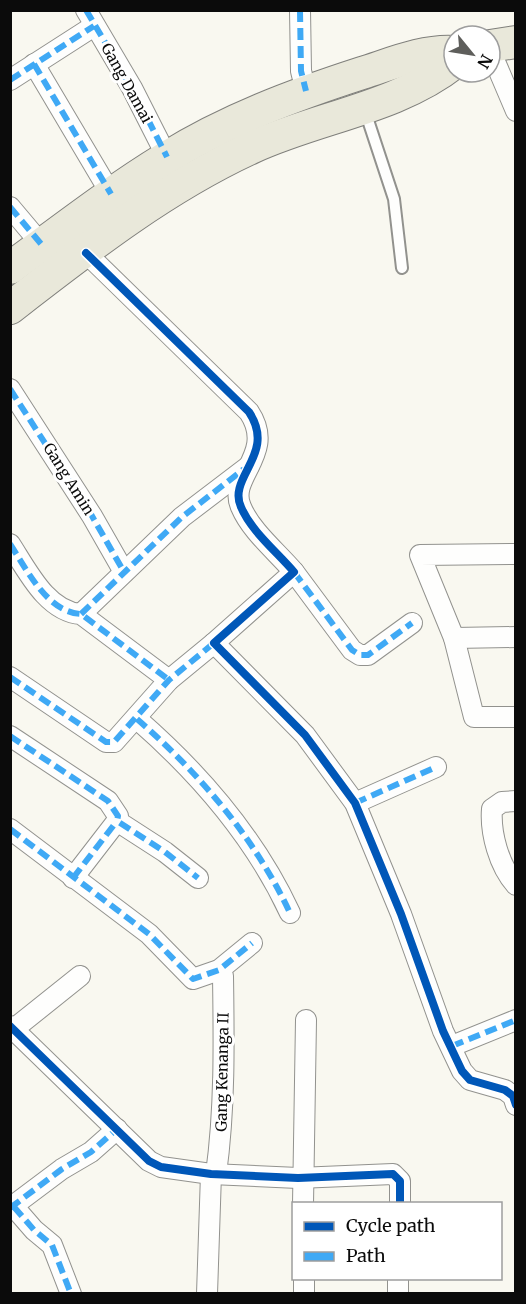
<svg xmlns="http://www.w3.org/2000/svg" width="526" height="1304" viewBox="0 0 526 1304" font-family="Merriweather,serif">
<style>
.lines{fill:none;stroke-linecap:round;stroke-linejoin:round}
.service-casing{stroke:#92928e;stroke-width:14}
.minor-casing{stroke:#92928e;stroke-width:22}
.primary-casing{stroke:#7f7f7b;stroke-width:34}
.service{stroke:#fefefd;stroke-width:10}
.minor{stroke:#fefefd;stroke-width:20}
.primary{stroke:#e9e8da;stroke-width:32}
.quiet{stroke:#3fa9f5;stroke-width:6;stroke-dasharray:12 6;stroke-linecap:butt}
.cycleway-casing{stroke:#fff;stroke-width:11}
.cycleway{stroke:#0057b8;stroke-width:8}
.labels{text-anchor:middle;dominant-baseline:central;stroke-width:6;stroke-linejoin:round;paint-order:stroke}
.street-label{font-size:15px;fill:#0b0b0b;stroke:#fff}
</style>
<rect width="100%" height="100%" fill="#f9f8f0"/>
<g class="lines">
<defs>
<path id="service" d="M365,111L394,199L402,268"/>
<g id="minor">
<path d="M86,10L132,88L167,157"/>
<path d="M300,10L301,71L306,91"/>
<path d="M490,50L516,111"/>
<path d="M34,64L111,194"/>
<path d="M10,80L94,26"/>
<path d="M10,207L42,245"/>
<path d="M86,253L249,412C277,454 227,477 241,507C251,531 277,552 294,572L214,643L305,735L355,803L401,914L443,1031L462,1071L470,1080L505,1090L513,1096L516,1105"/>
<path d="M10,389L92,516L124,572"/>
<path d="M10,544C27,570 47,612 81,614L169,680"/>
<path d="M516,554L420,555L454,638L474,717H516"/>
<path d="M294,572L352,650L360,655H368L412,623"/>
<path d="M81,614L182,517L249,466"/>
<path d="M454,638L516,637"/>
<path d="M10,677L106,742H114L169,680L214,643"/>
<path d="M137,719C199,773 255,838 290,913"/>
<path d="M10,736L108,801L118,816L117,821L165,852L198,878"/>
<path d="M516,801L502,802L492,809C490,833 499,866 516,885"/>
<path d="M355,803L436,767"/>
<path d="M10,829L149,934L193,979L219,970L252,943"/>
<path d="M73,878L117,821"/>
<path d="M10,1026L149,1161L161,1167L211,1174L298,1178L393,1174L400,1181V1204"/>
<path d="M10,1032L80,976"/>
<path d="M452,1046L516,1020"/>
<path d="M216,1174C225,1109 224,1042 223,976L219,970"/>
<path d="M303,1204L306,1020"/>
<path d="M14,1207L34,1230L52,1245L71,1294"/>
<path d="M10,1208L62,1169L91,1152L117,1129"/>
<path d="M304,1278V1294"/>
<path d="M207,1294L211,1174"/>
<path d="M398,1294V1278"/>
</g>
<g id="primary">
<path d="M490,46L516,42"/>
<path d="M10,268C62,230 112,191 166,158C227,120 294,95 362,73C391,64 423,50 454,52"/>
<path d="M10,308C86,249 165,187 253,147C318,117 397,108 454,63"/>
</g>
</defs>
<use href="#service" class="service-casing"/>
<use href="#minor" class="minor-casing"/>
<use href="#primary" class="primary-casing"/>
<use href="#service" class="service"/>
<use href="#minor" class="minor"/>
<use href="#primary" class="primary"/>
<g class="quiet">
<path d="M86,10L132,88L167,157"/>
<path d="M300,10L301,71L306,91"/>
<path d="M34,64L111,194"/>
<path d="M10,80L94,26"/>
<path d="M10,207L42,245"/>
<path d="M10,389L92,516L124,572"/>
<path d="M10,544C27,570 47,612 81,614L169,680"/>
<path d="M294,572L352,650L360,655H368L412,623"/>
<path d="M81,614L182,517L244,469"/>
<path d="M10,677L106,742H114L169,680L214,643"/>
<path d="M137,719C199,773 255,838 290,913"/>
<path d="M10,736L108,801L118,816L117,821L165,852L198,878"/>
<path d="M355,803L436,767"/>
<path d="M10,829L149,934L193,979L219,970L252,943"/>
<path d="M73,878L117,821"/>
<path d="M452,1046L516,1020"/>
<path d="M14,1207L34,1230L52,1245L71,1294"/>
<path d="M10,1208L62,1169L91,1152L117,1129"/>
</g>
<defs>
<g id="cycleway">
<path d="M86,253L249,412C277,454 227,477 241,507C251,531 277,552 294,572L214,643L305,735L355,803L401,914L443,1031L462,1071L470,1080L505,1090L513,1096L516,1105"/>
<path d="M10,1026L149,1161L161,1167L211,1174L298,1178L393,1174L400,1181V1204"/>
</g>
</defs>
<use href="#cycleway" class="cycleway-casing"/>
<use href="#cycleway" class="cycleway"/>
</g>
<g class="labels">
<g class="street-label">
<text transform="translate(127 83) rotate(61)">Gang Damai</text>
<text transform="translate(69 479) rotate(58)">Gang Amin</text>
<text transform="translate(222 1072) rotate(-89)">Gang Kenanga II</text>
</g>
</g>
<rect width="526" height="1304" fill="none" stroke="#0b0b0b" stroke-width="24"/>
<rect x="292" y="1202" width="210" height="78" fill="#ffffff" stroke="#9d9d9d" stroke-width="1.5"/>
<rect x="304" y="1222" width="30" height="9" fill="#0057b8" stroke="#9d9d9d" stroke-width="1.5"/>
<text x="346" y="1232" font-size="18" fill="#0b0b0b">Cycle path</text>
<rect x="304" y="1252" width="30" height="9" fill="#3fa9f5" stroke="#9d9d9d" stroke-width="1.5"/>
<text x="346" y="1262" font-size="18" fill="#0b0b0b">Path</text>
<g transform="translate(472 54) rotate(120)"><circle r="28" fill="#ffffff" stroke="#9d9d9d" stroke-width="1.5"/>
<path d="M0-4.5L10 22L0 15L-10 22Z" fill="#5e5e5b"/>
<text y="-9" font-size="16" font-weight="bold" text-anchor="middle" fill="#0b0b0b">N</text>
</g>
</svg>
